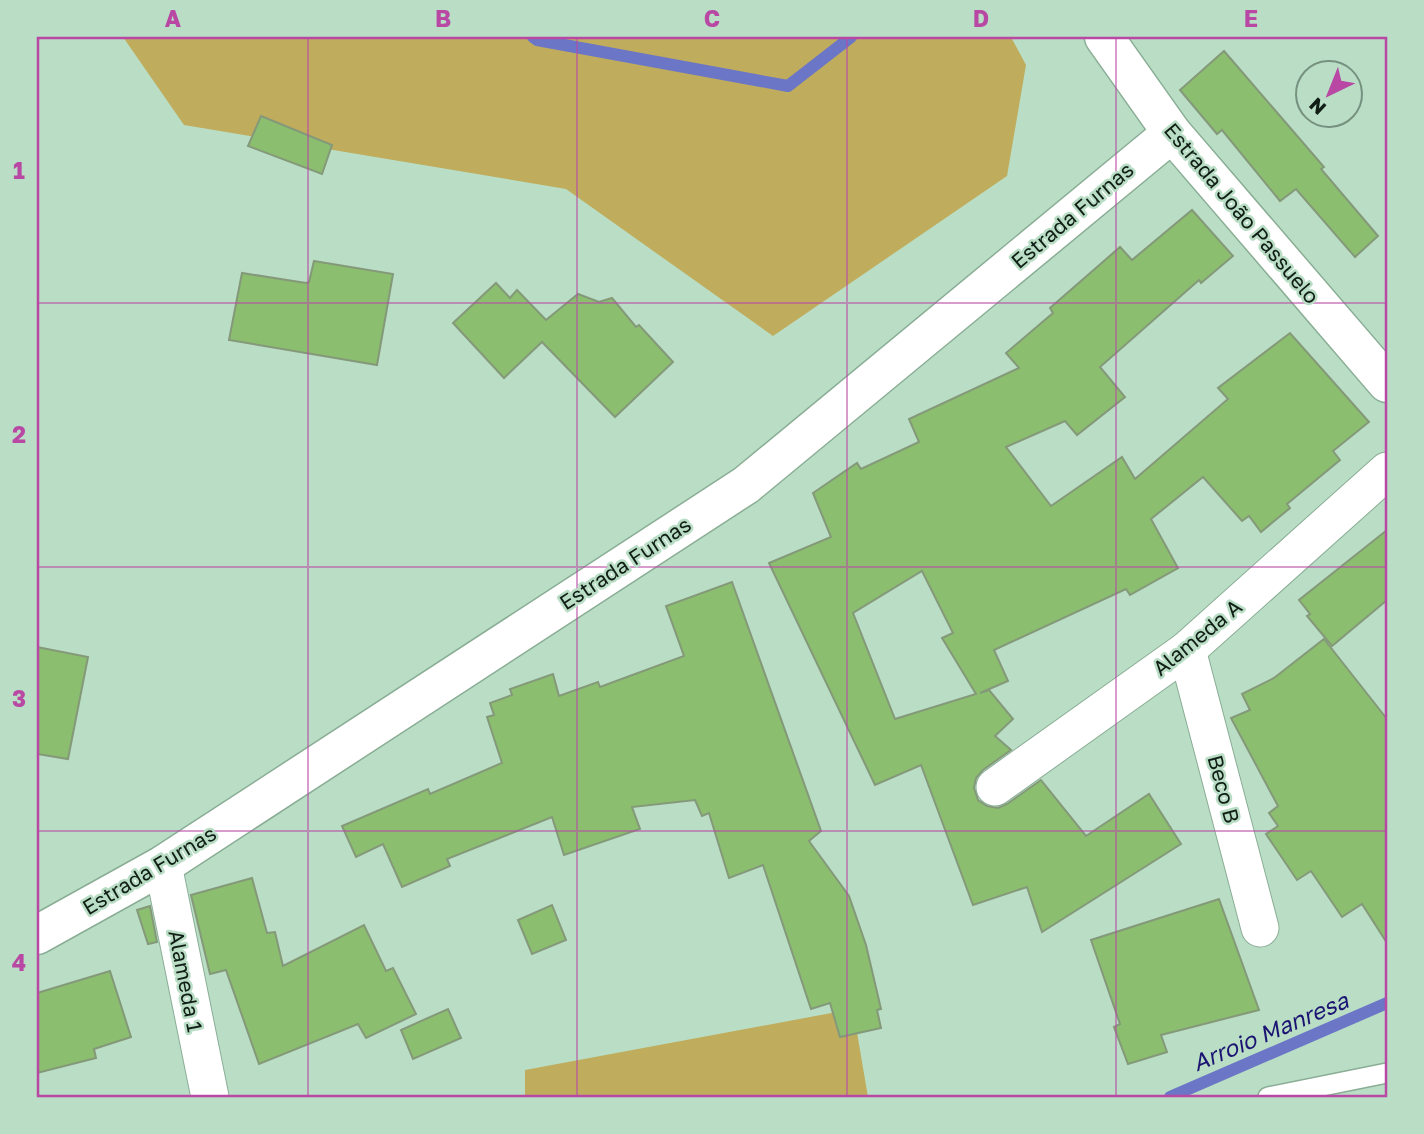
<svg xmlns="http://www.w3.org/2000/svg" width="1424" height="1134" viewBox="0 0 1424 1134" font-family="'Golos Text',sans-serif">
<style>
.green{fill:#c0ac5d}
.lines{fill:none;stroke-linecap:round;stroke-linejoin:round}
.stream{stroke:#6b77c6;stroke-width:12}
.building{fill:#8bbe6f;stroke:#849979;stroke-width:2;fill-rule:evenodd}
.service-casing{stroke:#8aad95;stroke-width:22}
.minor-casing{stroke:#8aad95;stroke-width:39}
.tertiary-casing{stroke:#8aad95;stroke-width:41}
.service{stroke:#fff;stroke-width:19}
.minor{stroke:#fff;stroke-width:37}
.tertiary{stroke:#fff;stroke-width:38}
.grid{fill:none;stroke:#b848a4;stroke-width:2;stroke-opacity:0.55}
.labels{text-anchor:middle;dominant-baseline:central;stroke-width:5;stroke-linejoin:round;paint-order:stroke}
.street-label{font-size:21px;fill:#111e15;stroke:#b9dec5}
.water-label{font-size:23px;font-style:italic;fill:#1c1472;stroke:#b9dec5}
.neatline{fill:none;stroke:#b848a4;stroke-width:2.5}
.grid-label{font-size:23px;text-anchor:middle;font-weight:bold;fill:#b848a4}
</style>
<rect width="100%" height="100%" fill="#b9dec5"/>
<g class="green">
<path d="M123,37H1011L1026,65L1007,176L773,336L566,189L184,125Z"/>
<path d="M853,1009L868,1097H525V1070Z"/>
</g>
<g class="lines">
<g class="stream">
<path d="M533,37L537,40L788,86L851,37"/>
<path d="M1170,1097L1387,1003"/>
</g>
</g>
<g class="building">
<path d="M1224,51L1324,167L1321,169L1378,236L1355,257L1296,189L1280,201L1222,130L1217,134L1180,90Z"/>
<path d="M261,116L332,145L322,174L248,146Z"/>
<path d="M1192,210L1233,256L1201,283L1199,280L1100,367L1125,397L1077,435L1065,421L1006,447L1051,506L1122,457L1135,479L1228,399L1218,388L1290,333L1369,422L1333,451L1340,460L1287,504L1290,508L1261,532L1249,516L1242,521L1203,477L1151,519L1178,568L1130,595L1126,589L994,650L1008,681L980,693L989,690L1013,719L995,736L1011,750L983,770L976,778L974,788L978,800L987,806L998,808L1007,804L1041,780L1086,836L1149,794L1181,844L1042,932L1027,887L973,905L921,765L875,785L769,563L831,537L813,493L857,463L861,469L919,442L909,419L1019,368L1006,353L1053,313L1050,308L1120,247L1132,260ZM922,571L953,633L942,638L976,694L895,719L853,613Z"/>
<path d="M314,261L393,274L377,365L229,340L242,273L306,283L309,282Z"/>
<path d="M496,283L510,298L517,290L546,320L578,294L599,302L612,298L636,327L639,325L673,362L615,417L542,342L504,378L453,323Z"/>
<path d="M1387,530V600L1332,646L1307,616L1310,614L1299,600Z"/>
<path d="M732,582L821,831L809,841L849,896L866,945L881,1009L877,1010L881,1028L840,1037L830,1003L811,1009L763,865L729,878L709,813L702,816L695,800L632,807L640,829L564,855L552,817L447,859L450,866L402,887L383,844L356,857L342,826L428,789L430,794L502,763L487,717L494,715L490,703L512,695L510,689L553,674L559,696L598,682L600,687L684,656L666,606Z"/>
<path d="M1324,639L1387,719V943L1362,904L1342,917L1311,871L1297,880L1266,834L1278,826L1269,813L1278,806L1231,718L1250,710L1242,694L1274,678Z"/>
<path d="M37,647L88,657L68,759L37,754Z"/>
<path d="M252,878L267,933L275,932L283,966L364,925L386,971L393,968L416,1014L366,1038L358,1024L259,1064L226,970L210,974L191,895Z"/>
<path d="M1219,899L1259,1010L1161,1035L1167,1052L1128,1064L1114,1027L1120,1024L1091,940Z"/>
<path d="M552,905L566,940L532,954L518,920Z"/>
<path d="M150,906L157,942L148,944L137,910Z"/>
<path d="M110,971L131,1037L94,1049L96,1058L37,1073V993Z"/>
<path d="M448,1009L461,1038L413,1059L401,1030Z"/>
</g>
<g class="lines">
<defs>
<path id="service" d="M1268,1097L1387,1073"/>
<g id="minor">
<path d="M1187,650L1260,928"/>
<path d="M995,787L1187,650L1387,471"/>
<path d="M163,865L210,1097"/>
</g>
<g id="tertiary">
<path d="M1104,37L1172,133L1387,383"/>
<path d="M37,935L163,865L746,485L1172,133"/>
</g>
</defs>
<use href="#service" class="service-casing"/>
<use href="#minor" class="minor-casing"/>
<use href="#tertiary" class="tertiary-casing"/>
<use href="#service" class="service"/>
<use href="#minor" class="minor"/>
<use href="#tertiary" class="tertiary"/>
</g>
<path class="grid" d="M308,37V1097M577,37V1097M847,37V1097M1116,37V1097M37,303H1387M37,567H1387M37,831H1387"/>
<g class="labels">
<g class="street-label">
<text transform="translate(1242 213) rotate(50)">Estrada João Passuelo</text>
<text transform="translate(1072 215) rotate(-40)">Estrada Furnas</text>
<text transform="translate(625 563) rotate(-33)">Estrada Furnas</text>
<text transform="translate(1197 637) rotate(-39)">Alameda A</text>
<text transform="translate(1224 789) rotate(75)">Beco B</text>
<text transform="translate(149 870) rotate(-31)">Estrada Furnas</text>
<text transform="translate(186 981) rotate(79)">Alameda 1</text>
</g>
<g class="water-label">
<text transform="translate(1270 1031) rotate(-23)">Arroio Manresa</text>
</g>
</g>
<rect width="1424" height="1134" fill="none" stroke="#b9dec5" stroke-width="77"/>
<g transform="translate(1329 94) rotate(223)"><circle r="33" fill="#b9dec5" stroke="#76917f" stroke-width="2"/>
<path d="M0-5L12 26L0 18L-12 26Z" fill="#b848a4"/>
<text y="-10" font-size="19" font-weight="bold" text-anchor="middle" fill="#111e15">N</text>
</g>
<rect x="38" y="38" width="1348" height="1058" class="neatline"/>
<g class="grid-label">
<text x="173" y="27">A</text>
<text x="443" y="27">B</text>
<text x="712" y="27">C</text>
<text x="981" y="27">D</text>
<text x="1251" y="27">E</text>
<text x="19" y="179">1</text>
<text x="19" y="443">2</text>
<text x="19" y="707">3</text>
<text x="19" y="971">4</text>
</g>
</svg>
